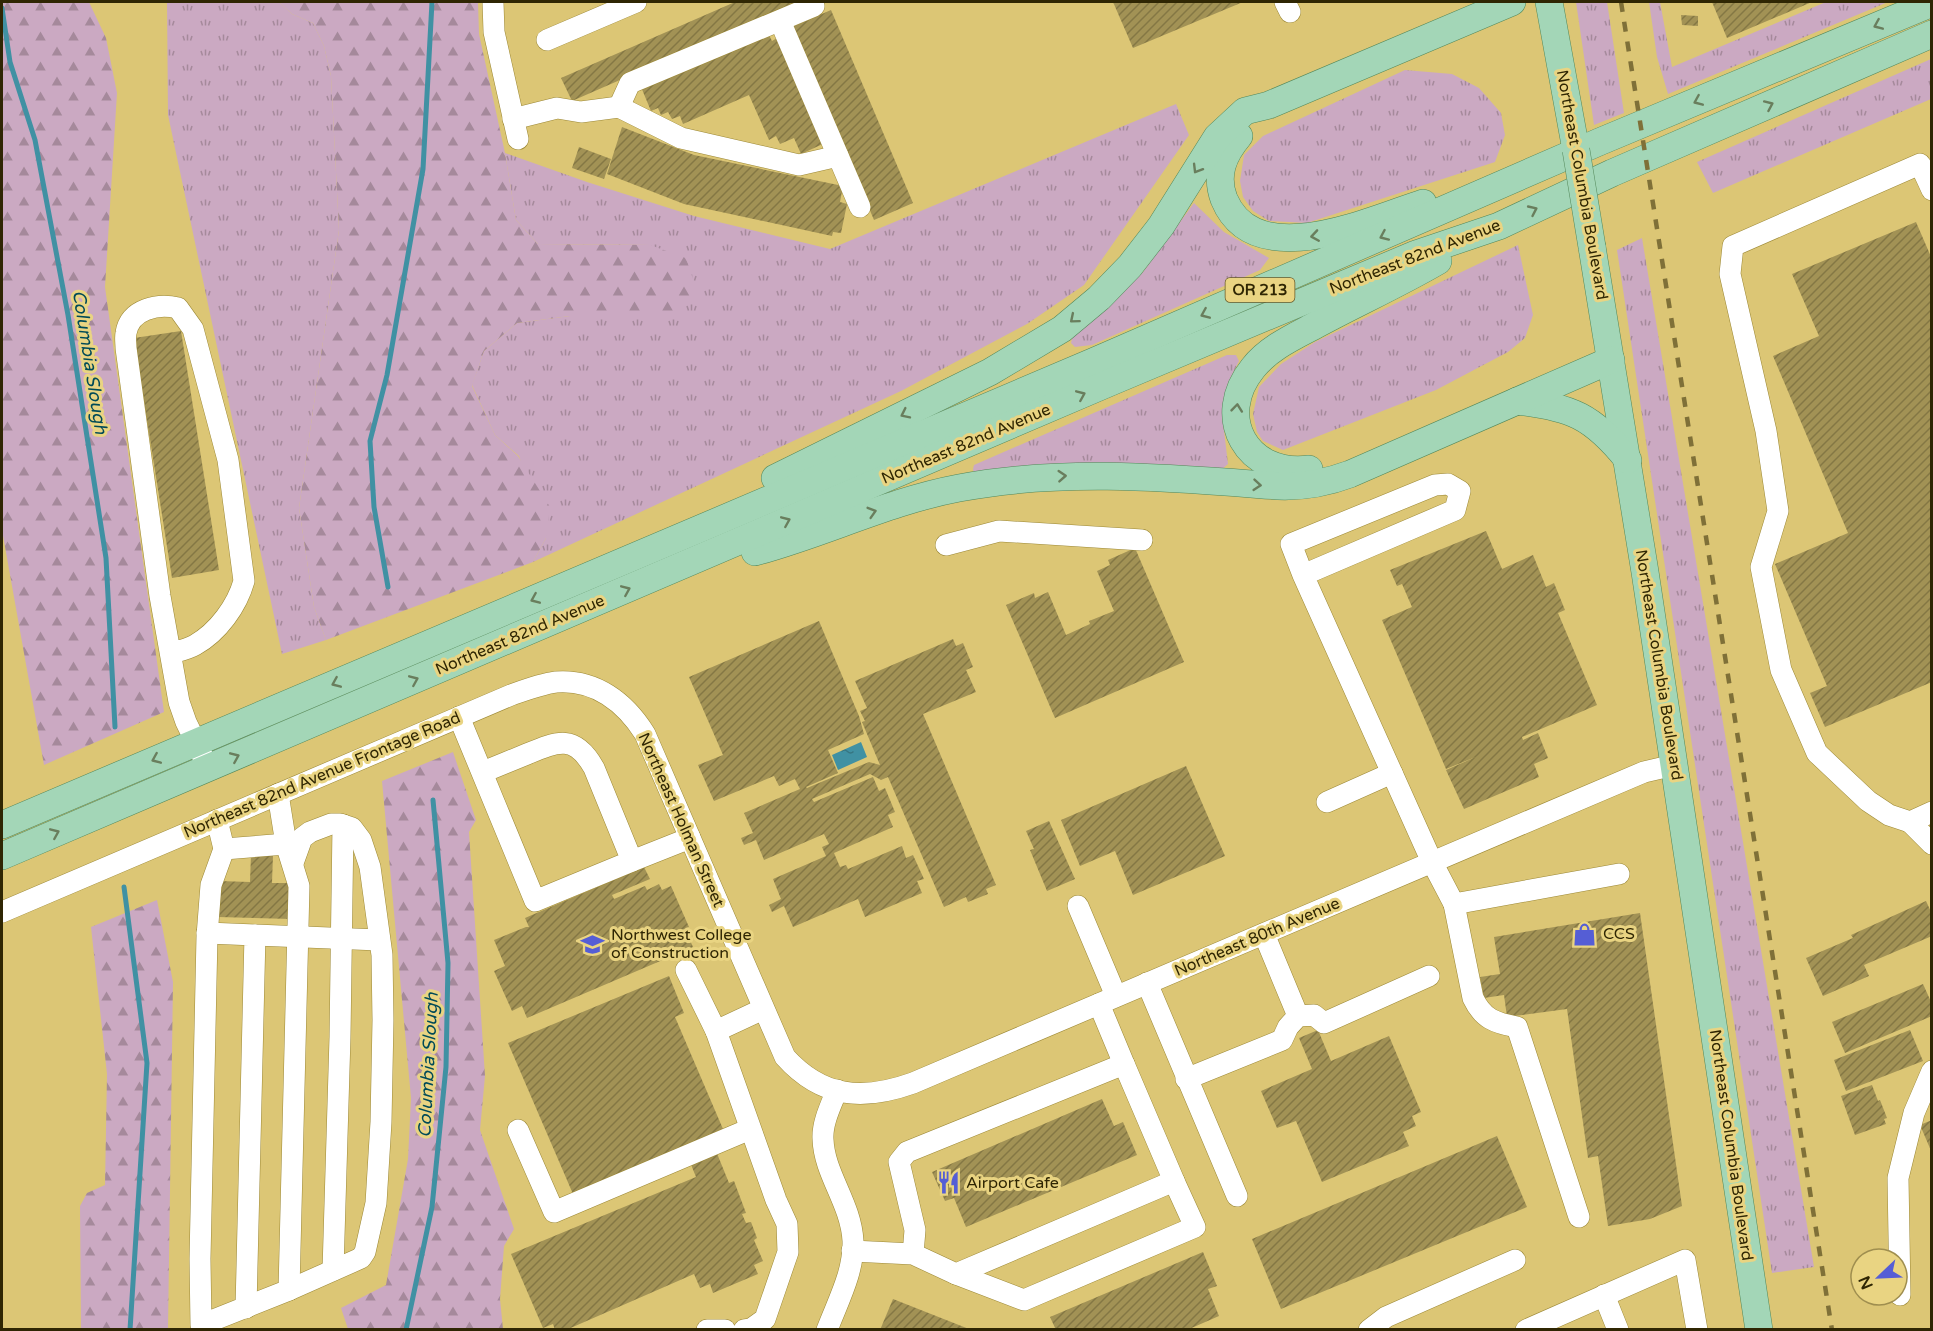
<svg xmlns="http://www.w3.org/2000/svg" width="1933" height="1331" viewBox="0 0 1933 1331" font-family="'Varela Round',sans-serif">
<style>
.grass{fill:url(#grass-tufts)}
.forest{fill:url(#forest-firs)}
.water{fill:url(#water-ripples)}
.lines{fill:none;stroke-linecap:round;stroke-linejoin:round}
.stream{stroke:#4091a3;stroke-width:5}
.building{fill:url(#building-hatch)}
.minor-casing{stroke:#9c8835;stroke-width:22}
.major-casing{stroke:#538759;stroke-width:28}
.minor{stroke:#fff;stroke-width:21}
.major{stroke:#a3d6b7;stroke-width:27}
.rail{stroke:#7f7038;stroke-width:4.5;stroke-dasharray:10 10;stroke-linecap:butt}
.major-bridge-casing{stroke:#538759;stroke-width:28;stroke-linecap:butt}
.major-bridge{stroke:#a3d6b7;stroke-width:27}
.oneway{stroke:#697e5d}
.labels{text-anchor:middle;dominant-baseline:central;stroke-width:6;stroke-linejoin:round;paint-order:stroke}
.shield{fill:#e9d482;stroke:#675a29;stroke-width:1.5}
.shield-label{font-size:15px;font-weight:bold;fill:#2f2603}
.street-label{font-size:16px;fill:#2f2603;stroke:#e9d482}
.poi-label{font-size:16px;fill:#2f2603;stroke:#e9d482;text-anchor:start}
.water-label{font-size:18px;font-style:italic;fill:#004a58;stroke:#e9d482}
</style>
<defs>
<pattern id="grass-tufts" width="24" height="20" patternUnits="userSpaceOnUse" patternTransform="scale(1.5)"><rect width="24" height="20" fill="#cba9c2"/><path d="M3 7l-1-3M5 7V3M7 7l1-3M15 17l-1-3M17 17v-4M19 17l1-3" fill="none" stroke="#a5899b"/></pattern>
<pattern id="forest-firs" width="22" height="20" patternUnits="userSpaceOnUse" patternTransform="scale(1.5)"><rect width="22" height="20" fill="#cba9c2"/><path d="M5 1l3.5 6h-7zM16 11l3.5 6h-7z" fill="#a5899b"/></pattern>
<pattern id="water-ripples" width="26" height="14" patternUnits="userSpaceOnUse" patternTransform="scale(1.5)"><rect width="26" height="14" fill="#4091a3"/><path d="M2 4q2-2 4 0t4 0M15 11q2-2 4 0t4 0" fill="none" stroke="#367683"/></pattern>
<pattern id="building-hatch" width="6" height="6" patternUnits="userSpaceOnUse" patternTransform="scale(1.5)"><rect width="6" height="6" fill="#a29255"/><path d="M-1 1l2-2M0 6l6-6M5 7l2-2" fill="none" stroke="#847744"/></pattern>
</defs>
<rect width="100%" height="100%" fill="#dcc675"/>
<g class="grass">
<path d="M167,2H279L292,14L313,23L324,46L331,76L339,230L299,508L314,607L326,640L282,654L168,115Z"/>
<path d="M1576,2H1607L1624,113L1594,125Z"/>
<path d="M1649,2H1660L1672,67L1826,2H1888L1668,94L1657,57Z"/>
<path d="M1931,59V99L1713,193L1697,162Z"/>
<path d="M1405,70L1452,74L1479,88L1501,113L1505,135L1495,162L1307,223L1269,221L1253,211L1243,197L1240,181L1244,155L1263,136Z"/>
<path d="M1176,104L1189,135L1084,285L1027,324L901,391L533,562L546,538L519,456L495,435L472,385L484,351L517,323L570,316L650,245L538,244L516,220L505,153L587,182L694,216L830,249Z"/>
<path d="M1194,203L1224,232L1269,258L1260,270L1092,345L1075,347L1071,343L1073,335L1143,272Z"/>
<path d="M1642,238L1814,1267L1772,1273L1617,250Z"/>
<path d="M1518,245L1533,315L1525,338L1508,352L1436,390L1283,450L1263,441L1257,432L1253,414L1259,387L1281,364L1315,342Z"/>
<path d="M1227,355H1236L1239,361L1228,383L1222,414L1228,464L1221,470L974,475L973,469L974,465Z"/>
</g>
<g class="forest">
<path d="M2,2H89L106,38L117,93L105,287L164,712L44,765L2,530Z"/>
<path d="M279,2H478L479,34L505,153L516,220L538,244L650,245L686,258L697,291L680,314L570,316L517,323L484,351L472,386L495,435L518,456L550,507L546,538L533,562L326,640L314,607L299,508L339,230L331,76L324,46L313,23L292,14Z"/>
<path d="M453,752L476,820L469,832L485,1076L480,1130L514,1229L504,1246L500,1299L503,1329H348L341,1308L386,1285L408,1159L411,1098L382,781Z"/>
<path d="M157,900L173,982L168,1329H81L80,1206L87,1193L105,1185L107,1074L91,927Z"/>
</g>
<path class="water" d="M861,742L867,757L838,770L832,755Z"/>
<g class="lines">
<g class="stream">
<path d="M2,8L10,62L35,140L68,315L106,558L115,727"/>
<path d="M388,587L374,507L370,441L387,375L423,169L432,2"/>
<path d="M124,887L147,1063L130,1330"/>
<path d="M406,1330L432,1207L446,1067L448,963L433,800"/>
</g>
</g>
<g class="building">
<path d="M735,2H798L572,101L561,78Z"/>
<path d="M1113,2H1243L1133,48Z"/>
<path d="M1712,2H1812L1727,38Z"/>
<path d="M831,10L913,203L874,220L792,27Z"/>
<path d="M1681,15L1698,16V26L1682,25Z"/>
<path d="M768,33L772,41L779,37L825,143L801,154L794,138L780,144L776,136L769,140L749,95L683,124L680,116L672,119L668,112L661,115L658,108L651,111L641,87Z"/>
<path d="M622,127L694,155L843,186L840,202L847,204L841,233L833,232L832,236L684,204L607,174Z"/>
<path d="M579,147L611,159L604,179L572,168Z"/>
<path d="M1916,222L1932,259V682L1825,727L1810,693L1827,686L1775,564L1848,533L1773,356L1819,336L1792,274Z"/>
<path d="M181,331L219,570L172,578L134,338Z"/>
<path d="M1486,531L1502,569L1533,555L1546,587L1554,583L1565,610L1558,613L1597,705L1522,737L1523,740L1538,733L1548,758L1534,764L1539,777L1464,809L1446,770L1478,756L1446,769L1382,620L1412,607L1402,584L1397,586L1390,570Z"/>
<path d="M1135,548L1184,662L1055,718L1006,605L1034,593L1035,598L1048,592L1066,635L1090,624L1089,621L1114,611L1097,571L1110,565L1108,560Z"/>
<path d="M819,621L859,716L864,734L828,750L838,773L806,787L807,788L869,762L880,765L862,722L865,721L860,711L867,708L855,681L953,639L956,646L963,643L973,667L966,670L976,692L923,714L996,885L986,889L988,894L968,902L966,897L944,907L888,777L881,780L870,774L812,799L814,802L873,777L879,791L885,788L895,812L888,815L893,827L834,853L840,867L846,865L848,869L902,846L906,858L913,855L924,879L917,881L922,893L865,917L858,899L793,927L784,906L772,912L769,905L781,899L773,879L826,856L822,847L829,844L824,834L764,860L756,840L744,845L741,838L753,833L744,813L800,789L795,779L779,786L774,776L714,801L698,765L723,755L689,677Z"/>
<path d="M1186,766L1225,856L1133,895L1115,851L1080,866L1061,820Z"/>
<path d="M1049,821L1075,879L1047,891L1030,850L1034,849L1026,831Z"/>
<path d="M251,854L273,855L272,883H292L291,919L218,917L219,881L250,882Z"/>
<path d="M644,867L650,879L612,895L614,899L645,886L647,890L659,884L662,890L671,886L689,927L685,929L693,947L527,1018L522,1006L512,1011L494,971L505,966L494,940L526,927H529L525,918Z"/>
<path d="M1926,901L1932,914V936L1864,965L1869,976L1823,996L1806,958L1853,938L1851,935Z"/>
<path d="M1640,913L1682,1206L1650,1219L1608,1226L1598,1156L1588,1158L1567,1009L1507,1017L1504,995L1484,998L1480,977L1500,974L1494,937Z"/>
<path d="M669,976L684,1013L675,1017L723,1129L573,1194L508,1043Z"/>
<path d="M1923,984L1932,1004V1016L1845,1053L1832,1022Z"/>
<path d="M1318,1030L1331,1061L1389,1036L1421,1112L1412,1116L1416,1126L1403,1132L1409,1146L1322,1182L1296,1121L1277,1128L1261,1091L1312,1069L1299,1038Z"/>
<path d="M1910,1030L1923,1061L1846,1091L1834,1060Z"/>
<path d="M1872,1085L1878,1101L1880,1100L1887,1118L1884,1119L1886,1124L1855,1135L1841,1096Z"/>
<path d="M1102,1099L1114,1126L1123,1122L1137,1155L966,1227L954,1198L945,1201L932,1172Z"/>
<path d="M1932,1120V1153L1920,1125Z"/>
<path d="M1497,1136L1527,1207L1281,1309L1252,1239Z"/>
<path d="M716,1151L729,1183L734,1181L746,1213L742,1214L746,1223L751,1222L757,1238L754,1240L763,1261L754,1265L758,1274L713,1293L710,1284L700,1288L694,1274L566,1330H555L553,1324L543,1328L511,1254L696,1177L690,1162Z"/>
<path d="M1203,1252L1217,1286L1208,1289L1219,1316L1187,1330H1056L1050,1317Z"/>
<path d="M893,1299L969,1329V1330H880Z"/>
</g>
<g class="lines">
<defs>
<g id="minor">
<path d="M493,2L494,32L518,139"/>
<path d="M1285,2L1290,12"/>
<path d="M780,21L860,207"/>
<path d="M547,40L636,2"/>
<path d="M619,107L630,83L814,6"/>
<path d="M513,119L557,108L581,112L619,107L681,138L799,165L838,156"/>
<path d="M1932,190L1920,164L1733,246L1730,274L1766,431L1778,511L1761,567L1781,670L1817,753L1868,801L1889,815L1910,822L1932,812"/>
<path d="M946,545L999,531L1142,540"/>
<path d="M1303,575L1291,544L1435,485L1448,484L1460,491L1455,510L1303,575L1432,862L1454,904L1619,874"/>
<path d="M172,653C179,651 188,649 195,645C218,632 237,606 244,581L228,460L193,329L178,308C158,303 130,309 126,333C125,338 126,343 126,348L160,596L179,702L186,722L203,757"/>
<path d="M459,717L535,901L632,861L594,768C575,734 558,741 527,754C512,760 498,766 483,772"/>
<path d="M1327,802L1392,773"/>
<path d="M217,820L224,849L211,885L207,936L200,1259L201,1325L289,1290L299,886L286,844L278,794"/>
<path d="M1910,822L1932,844"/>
<path d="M224,849L286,844"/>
<path d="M632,861L690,838"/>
<path d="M1454,904L1473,998C1483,1019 1495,1023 1517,1027L1579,1217"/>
<path d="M1078,906L1116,996"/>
<path d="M2,912L511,695C525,690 541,684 556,682C595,679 625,702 645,734L785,1057C822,1098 863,1101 913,1083L1644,772L1674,765"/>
<path d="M207,933L255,935L246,1308"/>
<path d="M1264,934L1298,1016"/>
<path d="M255,935L379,940"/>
<path d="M686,970L716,1031L763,1009"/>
<path d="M1147,983L1237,1196"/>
<path d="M1099,1004L1124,1064"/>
<path d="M716,1031L776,1200L787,1224L788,1252L765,1319L751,1329L744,1330"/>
<path d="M1186,1079L1282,1040L1288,1027L1298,1016L1314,1015L1324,1023L1429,976"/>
<path d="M518,1130L554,1212L750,1129"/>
<path d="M852,1251L913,1254L915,1230L899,1162L907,1152L1124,1064L1174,1181L956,1274L913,1254"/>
<path d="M333,1270L340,1037L343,825"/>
<path d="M956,1274L1024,1300L1195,1227L1174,1181"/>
<path d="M289,1290L361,1258L365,1252L376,1203L381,1122L383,1020L382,955L370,867L361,840L352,828L340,824H331L310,832L302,838L293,863"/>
<path d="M1604,1295L1618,1330"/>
<path d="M1900,1295L1898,1178L1914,1113L1932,1071"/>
<path d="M707,1330H725"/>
<path d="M827,1330C838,1301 854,1272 853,1241C851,1203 824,1174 823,1139C822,1123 831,1105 837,1090"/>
<path d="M1369,1330L1386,1317L1515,1260"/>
<path d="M1526,1330L1685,1260L1697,1330"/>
</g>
<g id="major">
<path d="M1549,2L1576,150"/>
<path d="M1239,136C1223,155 1215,175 1224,199C1255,274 1370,220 1423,203"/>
<path d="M1592,247L1645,572L1759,1330"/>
<path d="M1517,401C1571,407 1593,416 1628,460"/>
<path d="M1309,469C1247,477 1213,417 1253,368C1268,349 1291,338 1312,327C1354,304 1397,285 1438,261"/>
<path d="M775,478L990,372L1062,329L1099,298L1130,266L1161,226L1217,137L1245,111L1269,105L1512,2"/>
<path d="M755,552C823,534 889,501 959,488C1065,468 1171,478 1278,486C1303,487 1326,483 1350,474L1611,360"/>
<path d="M2,825L1095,361L1599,142L1932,3"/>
<path d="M2,856L1111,382L1416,254L1499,226L1612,173L1932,34"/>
</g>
</defs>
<use href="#minor" class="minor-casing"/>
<use href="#major" class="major-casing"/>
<use href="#minor" class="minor"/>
<use href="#major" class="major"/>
<path class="rail" d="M1621,2L1832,1330"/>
<defs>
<path id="major-bridge" d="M1576,150L1592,247"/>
</defs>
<use href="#major-bridge" class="major-bridge-casing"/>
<use href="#major-bridge" class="major-bridge"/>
</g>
<defs><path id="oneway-chevron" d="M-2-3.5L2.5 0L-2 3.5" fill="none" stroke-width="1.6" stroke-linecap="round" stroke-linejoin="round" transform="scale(1.5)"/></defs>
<g class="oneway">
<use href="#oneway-chevron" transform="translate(1878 25) rotate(157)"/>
<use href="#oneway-chevron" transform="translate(1698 101) rotate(157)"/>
<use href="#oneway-chevron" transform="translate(1769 105) rotate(-24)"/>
<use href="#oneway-chevron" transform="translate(1197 169) rotate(121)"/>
<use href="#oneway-chevron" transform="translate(1533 210) rotate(-25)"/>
<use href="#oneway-chevron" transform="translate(1315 236) rotate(171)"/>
<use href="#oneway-chevron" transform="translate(1384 236) rotate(156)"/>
<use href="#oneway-chevron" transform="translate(1205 314) rotate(157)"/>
<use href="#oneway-chevron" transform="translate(1074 319) rotate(140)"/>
<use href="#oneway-chevron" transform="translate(1081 395) rotate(-23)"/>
<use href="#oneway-chevron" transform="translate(1237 408) rotate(-84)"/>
<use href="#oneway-chevron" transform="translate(905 414) rotate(154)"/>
<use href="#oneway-chevron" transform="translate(1062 476) rotate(-4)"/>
<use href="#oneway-chevron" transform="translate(1257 485) rotate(5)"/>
<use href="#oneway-chevron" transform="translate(872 512) rotate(-17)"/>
<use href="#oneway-chevron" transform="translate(786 521) rotate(-23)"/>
<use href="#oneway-chevron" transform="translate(626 590) rotate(-23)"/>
<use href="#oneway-chevron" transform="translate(535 599) rotate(157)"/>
<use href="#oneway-chevron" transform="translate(414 680) rotate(-23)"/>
<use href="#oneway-chevron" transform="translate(336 683) rotate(157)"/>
<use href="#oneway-chevron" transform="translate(235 757) rotate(-23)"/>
<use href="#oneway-chevron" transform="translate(156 759) rotate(157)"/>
<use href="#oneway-chevron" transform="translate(55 833) rotate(-23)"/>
</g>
<defs>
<symbol id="shop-bare" viewBox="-9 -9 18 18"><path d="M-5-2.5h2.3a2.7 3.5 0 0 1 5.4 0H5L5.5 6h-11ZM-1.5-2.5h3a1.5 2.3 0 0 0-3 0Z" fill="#555ed5" stroke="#e9d482" stroke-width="2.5" paint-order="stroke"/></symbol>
<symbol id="university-bare" viewBox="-9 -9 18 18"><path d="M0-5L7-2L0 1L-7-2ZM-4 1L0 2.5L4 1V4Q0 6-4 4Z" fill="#555ed5" stroke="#e9d482" stroke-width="2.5" paint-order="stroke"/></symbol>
<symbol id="restaurant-bare" viewBox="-9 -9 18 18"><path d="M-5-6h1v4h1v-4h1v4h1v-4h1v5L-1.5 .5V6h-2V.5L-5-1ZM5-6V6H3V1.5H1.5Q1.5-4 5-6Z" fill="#555ed5" stroke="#e9d482" stroke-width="2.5" paint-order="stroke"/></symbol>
</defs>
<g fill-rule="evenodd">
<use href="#shop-bare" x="1568" y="918" width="33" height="33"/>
<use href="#university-bare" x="576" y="928" width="33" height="33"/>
<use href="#restaurant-bare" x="932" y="1166" width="33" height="33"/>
</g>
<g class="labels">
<rect class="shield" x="1225.5" y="278" width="69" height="24" rx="4.5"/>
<g class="shield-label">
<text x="1260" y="290">OR 213</text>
</g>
<g class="street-label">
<text transform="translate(1582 185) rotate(80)">Northeast Columbia Boulevard</text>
<text transform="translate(1415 257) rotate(-21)">Northeast 82nd Avenue</text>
<text transform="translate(966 444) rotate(-23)">Northeast 82nd Avenue</text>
<text transform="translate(520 635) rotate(-23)">Northeast 82nd Avenue</text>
<text transform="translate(1659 665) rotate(81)">Northeast Columbia Boulevard</text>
<text transform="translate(322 775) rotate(-23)">Northeast 82nd Avenue Frontage Road</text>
<text transform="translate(681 820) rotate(66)">Northeast Holman Street</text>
<text transform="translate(1257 937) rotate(-23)">Northeast 80th Avenue</text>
<text transform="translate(1731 1145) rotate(82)">Northeast Columbia Boulevard</text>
</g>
<g class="poi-label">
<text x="1603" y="934">CCS</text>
<text x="611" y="935">Northwest College<tspan x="611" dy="18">of Construction</tspan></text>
<text x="966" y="1183">Airport Cafe</text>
</g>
<g class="water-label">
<text transform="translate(90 362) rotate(81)">Columbia Slough</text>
<text transform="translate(428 1065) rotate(-87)">Columbia Slough</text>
</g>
</g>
<rect width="1933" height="1331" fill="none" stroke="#2f2603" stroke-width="6"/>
<g transform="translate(1879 1277) rotate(247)"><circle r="28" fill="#e9d482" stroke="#9f8e4f" stroke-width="1.5"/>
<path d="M0-4.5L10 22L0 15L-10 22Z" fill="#555ed5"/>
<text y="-9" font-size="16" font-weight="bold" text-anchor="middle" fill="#2f2603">N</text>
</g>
</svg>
